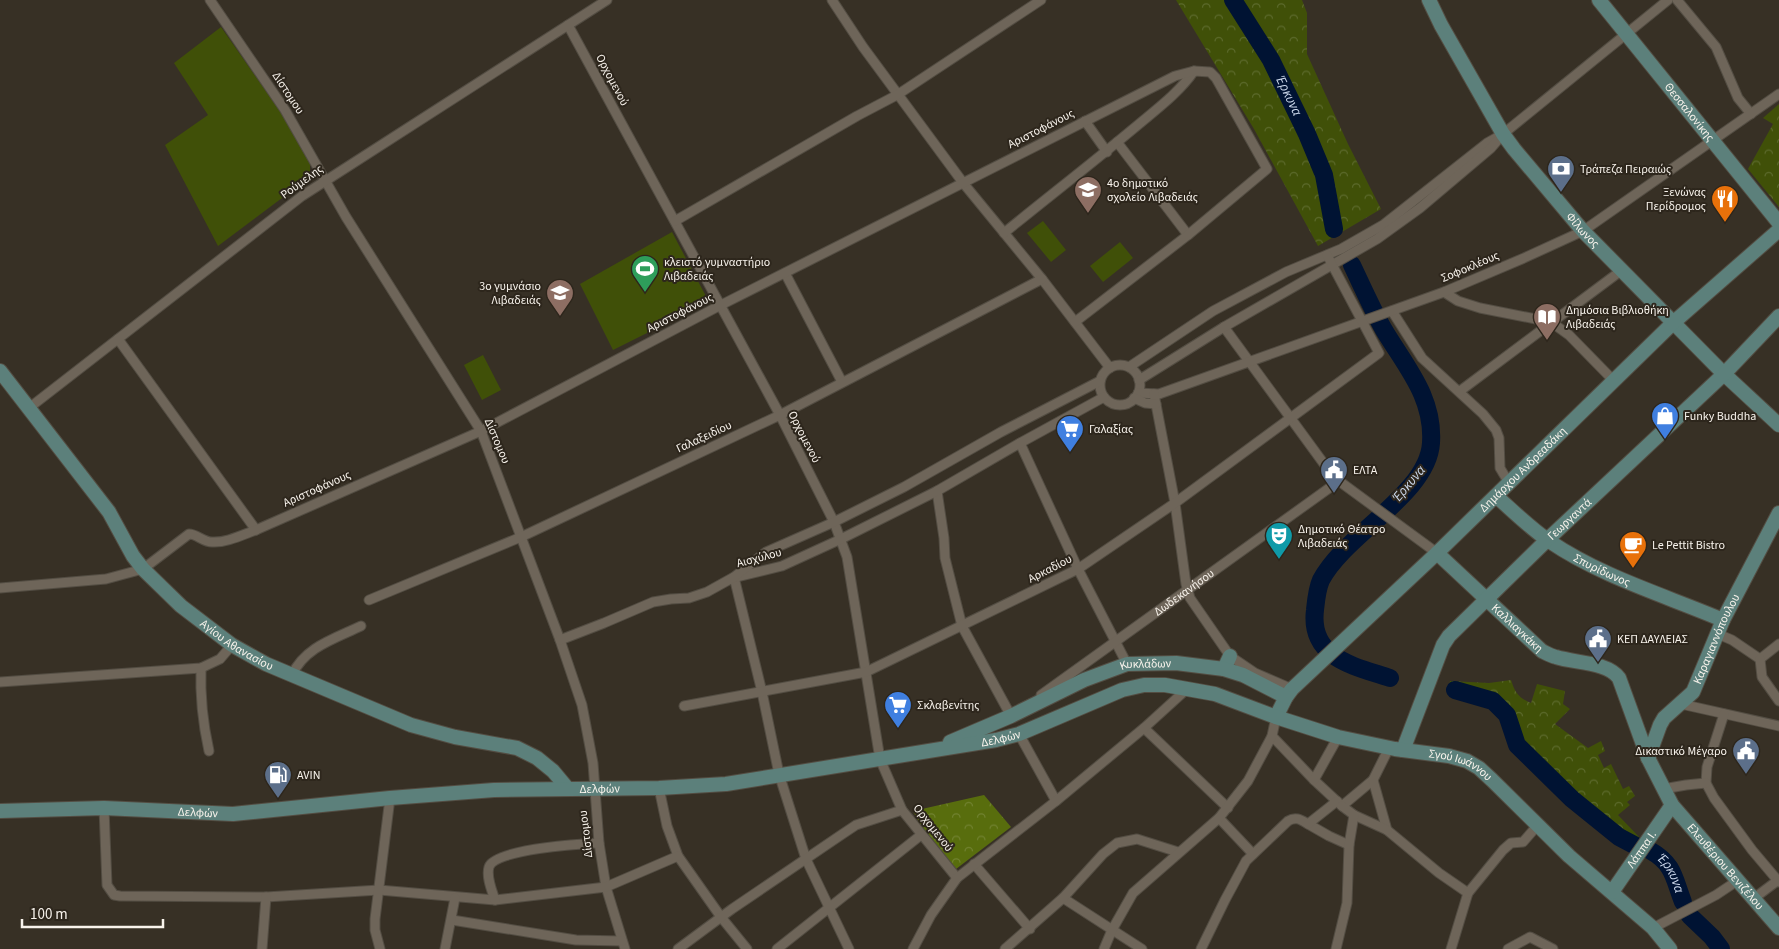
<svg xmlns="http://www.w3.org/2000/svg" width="1779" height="949" viewBox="0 0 1779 949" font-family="'Source Sans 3',sans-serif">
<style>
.forest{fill:url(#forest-crowns)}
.park{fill:url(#park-crowns)}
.pitch{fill:#405008}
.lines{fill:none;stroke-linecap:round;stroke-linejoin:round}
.river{stroke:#001333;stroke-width:18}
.street-casing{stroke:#534d43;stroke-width:11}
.secondary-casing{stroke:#534d43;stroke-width:16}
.street{stroke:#6e6559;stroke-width:9}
.secondary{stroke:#5c807b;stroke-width:14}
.labels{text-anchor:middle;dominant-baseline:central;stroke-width:4;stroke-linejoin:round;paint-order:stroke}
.street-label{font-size:12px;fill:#f8f3ec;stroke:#2d261c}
.poi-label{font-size:12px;fill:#f8f3ec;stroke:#2d261c;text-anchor:start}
.water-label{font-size:14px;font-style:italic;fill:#ccd9ec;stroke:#2d261c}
</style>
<defs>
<pattern id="forest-crowns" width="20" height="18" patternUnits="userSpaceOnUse" patternTransform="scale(1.25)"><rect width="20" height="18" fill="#586d0d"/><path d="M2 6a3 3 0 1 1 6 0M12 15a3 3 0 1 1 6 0" fill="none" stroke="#718230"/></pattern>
<pattern id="park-crowns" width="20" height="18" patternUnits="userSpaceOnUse" patternTransform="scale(1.25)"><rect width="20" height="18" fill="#405008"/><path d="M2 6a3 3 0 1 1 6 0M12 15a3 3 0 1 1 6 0" fill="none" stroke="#5c6a2c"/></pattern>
</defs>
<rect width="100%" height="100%" fill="#373025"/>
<path class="forest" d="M984,795L1011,827L956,869L926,835L913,811Z"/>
<g class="park">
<path d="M1176,0H1302L1307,13V54L1348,144L1381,209L1318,246L1254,129Z"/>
<path d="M1779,104V207L1748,169L1773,124L1763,118Z"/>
<path d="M1511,680C1515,693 1519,698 1531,703L1537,684L1565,691L1563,704L1570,709L1555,724L1588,748L1601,741L1605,751L1598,755L1604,768L1611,764L1623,789L1629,786L1635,796L1627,802L1630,805L1618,815L1640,838L1637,842L1626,836L1575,798L1519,743L1509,714L1495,700L1449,687L1450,681L1489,683Z"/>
</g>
<g class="pitch">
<path d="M221,27L310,154V177L218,246L165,145L208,115L174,63Z"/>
<path d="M1043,221L1066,250L1051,262L1027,233Z"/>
<path d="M672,232L709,302L613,350L580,284Z"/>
<path d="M1120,242L1133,258L1103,282L1090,266Z"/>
<path d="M483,355L501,390L482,400L464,365Z"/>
</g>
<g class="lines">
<g class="river">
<path id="s1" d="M1233,0L1271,60L1307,134L1324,175L1334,229"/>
<path d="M1352,265C1362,286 1372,309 1384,330C1406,367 1434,397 1431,443C1428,494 1345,534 1321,580C1317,589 1316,600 1315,610C1309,658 1354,666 1390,678"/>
<path d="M1455,690L1493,701L1507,715L1517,745L1572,799L1619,837L1636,846"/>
<path id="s2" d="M1651,851C1674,864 1674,879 1683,902"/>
<path d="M1690,916L1712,937L1721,949"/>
</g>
<defs>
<g id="street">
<path d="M210,0L285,110L346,217L481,431L560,640L582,705L593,763L599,843L606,887L625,949"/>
<path d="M832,0L863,47L964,184L1042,279L1110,368"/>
<path d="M1677,0L1716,47L1738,98L1751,114"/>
<path d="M568,25L780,415L834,522L847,557L880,759L902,810L957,878"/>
<path d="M1085,121L1107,152"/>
<path d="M1117,142L1188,235"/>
<path d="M675,221L857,116L897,95L1041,0"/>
<path d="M1004,233C1047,198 1091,164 1133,129C1154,111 1178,94 1194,71"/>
<path d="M785,273L842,382"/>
<path d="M1444,292L1458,301L1480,308L1551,322L1569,335L1614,381"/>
<path d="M1392,311L1422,358L1483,414L1496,430L1499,438L1500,468L1509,483"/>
<path d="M1224,327L1327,468L1339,481L1437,553"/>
<path d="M118,339L256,530"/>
<circle cx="1120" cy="385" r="20"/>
<path d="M1129,367L1213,311L1286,272L1341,249L1383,225L1487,143L1503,134L1668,0"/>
<path d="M1139,380L1224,327L1377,239L1420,208L1491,148L1497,141"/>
<path d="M1460,391L1622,270"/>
<path d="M1138,393L1159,394L1444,292L1524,258L1583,231L1779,94"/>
<path d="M1154,394L1175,503L1186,584L1190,598L1230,656L1255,673L1292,689"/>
<path d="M1134,398L1145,403L1156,404"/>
<path d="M29,408L302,196L607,0"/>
<path d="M1020,443L1078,569L1127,664"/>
<path d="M937,491L944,538L945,558L962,626L1011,716"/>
<path d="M734,577L762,692L779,774L806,859L849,949"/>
<path d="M737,577L782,566L841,539L937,491L1020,443L1104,397"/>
<path d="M0,588L106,579L143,569L189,534C197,534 203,542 212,542C226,543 242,535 256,530L481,431L719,306L1175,76L1194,71L1210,72L1216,78L1267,169L1188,235L1075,322"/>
<path d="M369,600L521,537L780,415L1042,279"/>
<path d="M1718,634L1732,640L1760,659L1779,644"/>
<path d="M560,640L604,623L653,602L671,599L689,598L707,592L734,577L766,552L834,522L904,487L1001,432L1100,381"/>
<path d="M1760,659L1762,677L1779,701"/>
<path d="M201,668C200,696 203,724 209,751"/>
<path d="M292,675C305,647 334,639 361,626"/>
<path d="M0,682L201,668L220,659L232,645"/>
<path id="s3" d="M1041,695L1339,481"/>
<path d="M1681,704L1779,726"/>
<path d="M684,706L866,672L1078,569L1175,503L1379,353L1327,255"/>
<path d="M1724,714L1707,767L1706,783L1714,798L1752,850L1779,882"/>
<path d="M1144,728L1228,808"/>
<path d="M1019,734L1056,801"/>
<path d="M1272,736L1314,780L1342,806L1373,780"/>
<path d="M1389,748L1373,780L1387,830L1439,873L1468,893L1451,949"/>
<path d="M1314,780L1338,737"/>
<path d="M659,788L667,826L678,856L721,917L747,949"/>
<path d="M1663,789L1686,785L1706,783"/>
<path d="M104,808L107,885L114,895L120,896L266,897L379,890L495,900L606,887L678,856"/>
<path d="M1354,815L1387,830"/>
<path d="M1219,818L1253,854"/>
<path d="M1308,824L1329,836L1349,845"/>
<path d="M974,864L1030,929"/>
<path d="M1468,893L1503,850L1511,843L1523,842L1537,826"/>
<path d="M1063,898L1142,949"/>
<path d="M1753,899L1777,881"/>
<path d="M495,900C492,891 486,877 489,867C494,849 581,844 599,843"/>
<path d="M452,920L576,940L622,941"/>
<path d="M1653,928L1716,895L1737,881"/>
<path d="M262,949L266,897"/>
<path d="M380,949L375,930V919L390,798"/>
<path d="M445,949L455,898"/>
<path d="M678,949L732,909L841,835L856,825L902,810"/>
<path d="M777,949L921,835"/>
<path d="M913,949L931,915L957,878L1056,801L1144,728L1188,688"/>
<path d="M1005,949L1063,898L1103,854L1117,843L1137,839L1178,852"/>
<path d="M1104,949L1112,930L1133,893L1219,818L1248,781L1272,736L1276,717"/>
<path d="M1201,949L1225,900L1246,861L1288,821C1296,816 1301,820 1308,824L1337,801"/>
<path d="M1336,949L1347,903L1349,845L1354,815L1342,806"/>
<path d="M1508,949L1530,937L1553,949"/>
</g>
<g id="secondary">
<path id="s4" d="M1429,0L1441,25L1503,134L1514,149L1583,231L1724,374L1779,425"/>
<path id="s5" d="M1599,0L1779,223"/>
<path id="s6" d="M0,371L109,512L133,556L143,569L181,606L232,645L266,664L411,725L455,737L517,748L537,758L553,771L568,789"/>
<path id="s7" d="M1496,496C1513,511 1530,528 1549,541C1602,577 1664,595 1723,620"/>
<path id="s8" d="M1437,553L1542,651C1546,653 1551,656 1556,657C1575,663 1608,662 1619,678L1648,758L1672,805L1779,928"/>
<path d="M1224,669L1230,656"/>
<path id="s9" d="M1276,717L1286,697L1292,689L1437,553L1674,322L1779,230"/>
<path id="s10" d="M950,742L1011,716L1084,680L1127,664L1176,663L1224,669L1243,675L1286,697"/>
<path id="s11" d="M1403,750L1443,645L1449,636L1547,540L1724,374L1779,316"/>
<path id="s12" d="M1648,758L1660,725L1664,718L1693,692L1723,620L1779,513"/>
<path id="s13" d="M0,811L104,808L233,814L390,798L494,790L659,788L726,784L996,740L1019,734L1122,690L1144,685H1165L1215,694L1276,717L1338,737L1395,749L1449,756L1467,761L1479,768L1492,780L1569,856L1653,928L1670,949"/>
<path id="s14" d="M1612,892L1672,805"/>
</g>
</defs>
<use href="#street" class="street-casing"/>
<use href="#secondary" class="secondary-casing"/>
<use href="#street" class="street"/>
<use href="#secondary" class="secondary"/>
</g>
<defs>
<symbol id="bank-pin" viewBox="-11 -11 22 30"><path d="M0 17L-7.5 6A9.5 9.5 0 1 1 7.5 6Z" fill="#5c6f8a" stroke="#2d261c"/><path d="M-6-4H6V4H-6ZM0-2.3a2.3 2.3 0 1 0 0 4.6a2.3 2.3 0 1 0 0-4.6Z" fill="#fff"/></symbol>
<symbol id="school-pin" viewBox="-11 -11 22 30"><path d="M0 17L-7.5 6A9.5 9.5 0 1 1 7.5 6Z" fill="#8d6e63" stroke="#2d261c"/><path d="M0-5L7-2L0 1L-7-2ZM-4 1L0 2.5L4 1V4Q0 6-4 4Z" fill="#fff"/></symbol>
<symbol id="restaurant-pin" viewBox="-11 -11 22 30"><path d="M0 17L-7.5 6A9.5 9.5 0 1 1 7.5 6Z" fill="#e8710a" stroke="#2d261c"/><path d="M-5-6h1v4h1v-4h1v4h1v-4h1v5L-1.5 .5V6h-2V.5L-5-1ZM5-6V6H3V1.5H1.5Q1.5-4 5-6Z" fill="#fff"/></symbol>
<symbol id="stadium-pin" viewBox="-11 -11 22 30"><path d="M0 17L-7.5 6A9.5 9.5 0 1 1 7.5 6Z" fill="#2e9e5b" stroke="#2d261c"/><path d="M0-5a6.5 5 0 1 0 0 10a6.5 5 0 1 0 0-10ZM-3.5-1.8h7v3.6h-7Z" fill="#fff"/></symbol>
<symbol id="library-pin" viewBox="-11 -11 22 30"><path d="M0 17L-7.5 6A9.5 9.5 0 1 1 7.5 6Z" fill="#8d6e63" stroke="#2d261c"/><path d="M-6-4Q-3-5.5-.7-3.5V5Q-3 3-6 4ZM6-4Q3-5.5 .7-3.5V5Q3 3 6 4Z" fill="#fff"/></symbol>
<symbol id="shop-pin" viewBox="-11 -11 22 30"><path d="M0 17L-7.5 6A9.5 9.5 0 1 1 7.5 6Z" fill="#3f7fe0" stroke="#2d261c"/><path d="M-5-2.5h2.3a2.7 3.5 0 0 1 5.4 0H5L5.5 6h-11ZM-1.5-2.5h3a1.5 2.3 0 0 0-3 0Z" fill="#fff"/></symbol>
<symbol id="supermarket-pin" viewBox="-11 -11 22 30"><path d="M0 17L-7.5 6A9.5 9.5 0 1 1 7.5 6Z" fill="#3f7fe0" stroke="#2d261c"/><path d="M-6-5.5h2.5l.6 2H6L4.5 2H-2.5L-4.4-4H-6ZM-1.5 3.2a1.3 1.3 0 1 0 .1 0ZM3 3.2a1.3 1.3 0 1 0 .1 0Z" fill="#fff"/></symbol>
<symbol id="civic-pin" viewBox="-11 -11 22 30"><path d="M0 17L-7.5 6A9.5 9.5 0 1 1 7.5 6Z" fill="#5c6f8a" stroke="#2d261c"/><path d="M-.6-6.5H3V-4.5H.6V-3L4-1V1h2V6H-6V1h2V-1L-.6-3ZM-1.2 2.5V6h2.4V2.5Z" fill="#fff"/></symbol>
<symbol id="theatre-pin" viewBox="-11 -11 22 30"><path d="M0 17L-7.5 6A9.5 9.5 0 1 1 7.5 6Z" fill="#0f9aa8" stroke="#2d261c"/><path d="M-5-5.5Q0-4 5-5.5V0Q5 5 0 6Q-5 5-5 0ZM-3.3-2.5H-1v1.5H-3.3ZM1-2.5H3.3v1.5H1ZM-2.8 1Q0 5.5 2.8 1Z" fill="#fff"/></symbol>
<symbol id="cafe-pin" viewBox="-11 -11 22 30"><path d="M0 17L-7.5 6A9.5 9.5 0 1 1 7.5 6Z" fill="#e8710a" stroke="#2d261c"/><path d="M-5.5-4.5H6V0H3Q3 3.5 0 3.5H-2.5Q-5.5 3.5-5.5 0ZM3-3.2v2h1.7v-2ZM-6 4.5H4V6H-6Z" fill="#fff"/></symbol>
<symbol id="fuel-pin" viewBox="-11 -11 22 30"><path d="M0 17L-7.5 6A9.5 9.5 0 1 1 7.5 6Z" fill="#5c6f8a" stroke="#2d261c"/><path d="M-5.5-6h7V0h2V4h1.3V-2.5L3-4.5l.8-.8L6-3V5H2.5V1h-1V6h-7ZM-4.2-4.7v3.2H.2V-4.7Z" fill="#fff"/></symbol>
</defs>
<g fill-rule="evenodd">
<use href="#bank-pin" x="1545" y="153" width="32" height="43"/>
<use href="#school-pin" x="1072" y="174" width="32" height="43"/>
<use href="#restaurant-pin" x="1709" y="183" width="32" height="43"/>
<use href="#stadium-pin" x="629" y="253" width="32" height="43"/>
<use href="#school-pin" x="544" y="277" width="32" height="43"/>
<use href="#library-pin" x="1531" y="301" width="32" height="43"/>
<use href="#shop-pin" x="1649" y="400" width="32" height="43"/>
<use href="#supermarket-pin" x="1054" y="413" width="32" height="43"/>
<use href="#civic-pin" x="1318" y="454" width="32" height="43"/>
<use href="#theatre-pin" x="1263" y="520" width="32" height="43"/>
<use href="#cafe-pin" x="1617" y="529" width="32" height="43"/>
<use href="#civic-pin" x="1582" y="623" width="32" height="43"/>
<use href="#supermarket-pin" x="882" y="689" width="32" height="43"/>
<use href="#civic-pin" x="1730" y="735" width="32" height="43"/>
<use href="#fuel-pin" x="262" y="759" width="32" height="43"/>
</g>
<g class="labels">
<g class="street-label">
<text transform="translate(612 80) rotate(62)">Ορχομενού</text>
<text transform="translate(288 93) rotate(57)">Δίστομου</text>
<text stroke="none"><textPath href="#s5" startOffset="144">Θεσσαλονίκης</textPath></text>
<text transform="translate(1041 129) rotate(-27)">Αριστοφάνους</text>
<text transform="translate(302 182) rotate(-36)">Ρούμελης</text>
<text stroke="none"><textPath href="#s4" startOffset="278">Φίλωνος</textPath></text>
<text transform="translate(1470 267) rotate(-23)">Σοφοκλέους</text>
<text transform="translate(680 313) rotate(-27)">Αριστοφάνους</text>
<text transform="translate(704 437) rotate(-25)">Γαλαξειδίου</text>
<text transform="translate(804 437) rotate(63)">Ορχομενού</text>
<text transform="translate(497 441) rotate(67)">Δίστομου</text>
<text stroke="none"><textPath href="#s9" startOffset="351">Δημάρχου Ανδρεαδάκη</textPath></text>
<text transform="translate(317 489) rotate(-24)">Αριστοφάνους</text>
<text stroke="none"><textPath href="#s11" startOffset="291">Γεωργαντά</textPath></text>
<text transform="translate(759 558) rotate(-15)">Αισχύλου</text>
<text transform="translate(1050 569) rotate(-27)">Αρκαδίου</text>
<text stroke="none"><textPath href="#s7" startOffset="130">Σπυρίδωνος</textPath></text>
<text stroke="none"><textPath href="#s3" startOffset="176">Δωδεκανήσου</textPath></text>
<text stroke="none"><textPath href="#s8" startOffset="110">Καλλιαγκάκη</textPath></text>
<text stroke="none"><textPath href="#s12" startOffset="140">Καραγιαννόπουλου</textPath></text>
<text stroke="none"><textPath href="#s6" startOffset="366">Αγίου Αθανασίου</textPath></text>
<text stroke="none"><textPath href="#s10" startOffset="212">Κυκλάδων</textPath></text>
<text stroke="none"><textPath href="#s13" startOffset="1006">Δελφών</textPath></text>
<text stroke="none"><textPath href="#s13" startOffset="1488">Σγού Ιωάννου</textPath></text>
<text stroke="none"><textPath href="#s13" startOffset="601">Δελφών</textPath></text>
<text stroke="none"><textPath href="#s13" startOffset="198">Δελφών</textPath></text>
<text transform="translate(933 828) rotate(52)">Ορχομενού</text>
<text transform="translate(586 834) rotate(-97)">Δίστομου</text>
<text stroke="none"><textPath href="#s14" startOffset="52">Λάππα Ι.</textPath></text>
<text stroke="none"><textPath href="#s8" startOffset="446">Ελευθέριου Βενιζέλου</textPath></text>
</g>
<g class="poi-label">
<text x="1580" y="169">Τράπεζα Πειραιώς</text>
<text x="1107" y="183">4ο δημοτικό<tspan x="1107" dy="14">σχολείο Λιβαδειάς</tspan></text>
<text x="1706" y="192" text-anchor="end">Ξενώνας<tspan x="1706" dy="14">Περίδρομος</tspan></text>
<text x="664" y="262">κλειστό γυμναστήριο<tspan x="664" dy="14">Λιβαδειάς</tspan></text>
<text x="541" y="286" text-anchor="end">3ο γυμνάσιο<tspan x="541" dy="14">Λιβαδειάς</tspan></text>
<text x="1566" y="310">Δημόσια Βιβλιοθήκη<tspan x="1566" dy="14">Λιβαδειάς</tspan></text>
<text x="1684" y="416">Funky Buddha</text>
<text x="1089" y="429">Γαλαξίας</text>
<text x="1353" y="470">ΕΛΤΑ</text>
<text x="1298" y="529">Δημοτικό Θέατρο<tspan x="1298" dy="14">Λιβαδειάς</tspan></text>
<text x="1652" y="545">Le Pettit Bistro</text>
<text x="1617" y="639">ΚΕΠ ΔΑΥΛΕΙΑΣ</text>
<text x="917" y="705">Σκλαβενίτης</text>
<text x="1727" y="751" text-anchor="end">Δικαστικό Μέγαρο</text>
<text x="297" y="775">AVIN</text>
</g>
<g class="water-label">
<text stroke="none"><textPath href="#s1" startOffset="111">Έρκυνα</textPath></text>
<text transform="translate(1409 484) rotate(-50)">Έρκυνα</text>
<text stroke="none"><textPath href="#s2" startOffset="31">Έρκυνα</textPath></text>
</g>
</g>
<path d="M22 919v8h141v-8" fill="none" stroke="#f8f3ec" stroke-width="2.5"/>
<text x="30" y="919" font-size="15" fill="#f8f3ec" stroke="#2d261c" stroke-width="4" paint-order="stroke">100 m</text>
</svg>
